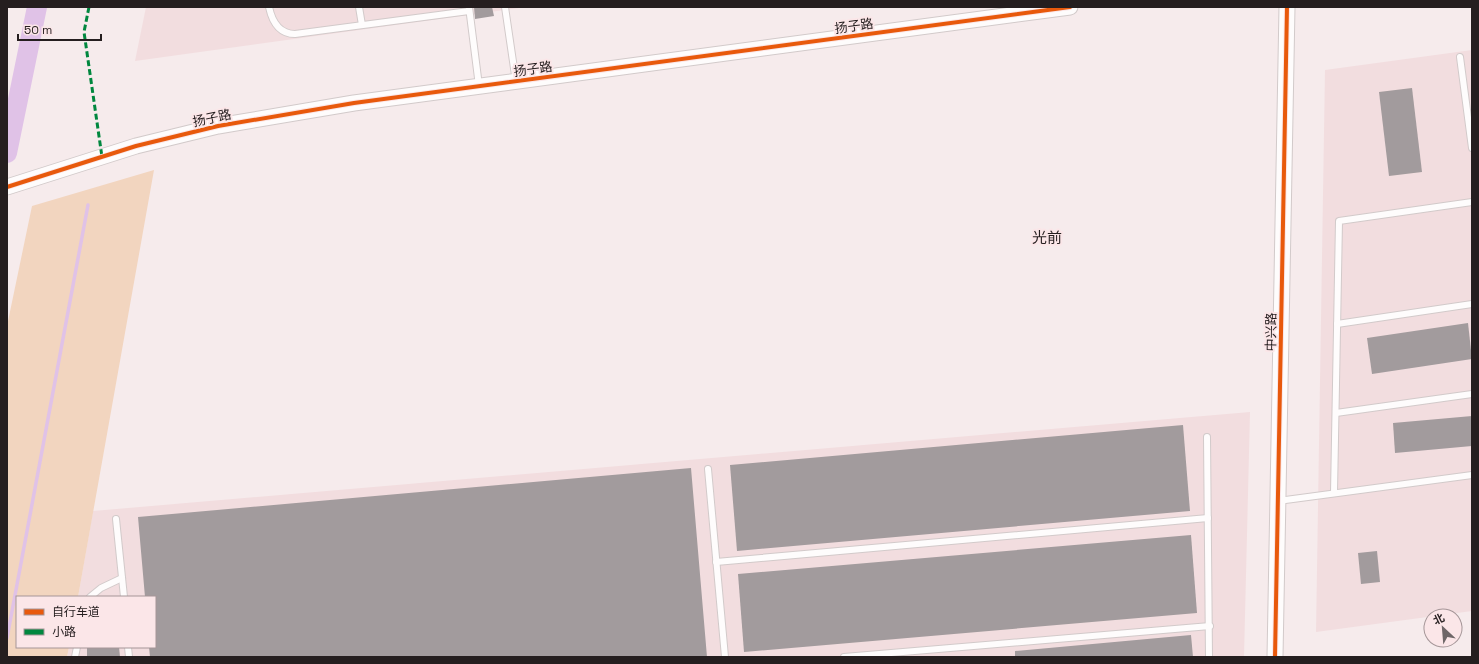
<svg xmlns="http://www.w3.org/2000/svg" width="1479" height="664" viewBox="0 0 1479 664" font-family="'Space Grotesk','Noto Sans SC',sans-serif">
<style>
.built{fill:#f2dddf}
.green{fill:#f2d5bf}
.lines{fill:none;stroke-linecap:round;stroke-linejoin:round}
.stream{stroke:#e0c2e7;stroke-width:3.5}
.river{stroke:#e0c2e7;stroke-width:20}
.building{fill:#a29b9d}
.service-casing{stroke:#d2caca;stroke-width:8}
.tertiary-casing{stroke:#d2caca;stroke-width:17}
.service{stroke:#fefcfc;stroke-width:6}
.tertiary{stroke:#fefcfc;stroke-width:15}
.quiet{stroke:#00873e;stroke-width:3;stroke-dasharray:6 3;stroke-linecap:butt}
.cycleway-casing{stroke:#fbe6e8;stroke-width:6}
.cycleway{stroke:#e8590c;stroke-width:4}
.labels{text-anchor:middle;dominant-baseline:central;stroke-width:4;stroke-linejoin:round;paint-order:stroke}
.street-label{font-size:13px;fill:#251e1f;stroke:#fbe6e8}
.quarter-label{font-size:15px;fill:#251e1f;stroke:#fbe6e8}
</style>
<rect width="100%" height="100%" fill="#f6ebec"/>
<g class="built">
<path d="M146,7H526L135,61Z"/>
<path d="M1472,50V611L1316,632L1325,70Z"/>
<path d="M1250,412L1244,657H67L69,647H155V597H78L93,511Z"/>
</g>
<path class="green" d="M154,170L78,597H17V647H69L67,657H7V326L32,206Z"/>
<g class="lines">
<path class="stream" d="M7,638L88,205"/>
<path class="river" d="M7,153L37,7"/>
</g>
<g class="building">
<path d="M474,7H492L494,16L475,19Z"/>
<path d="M1412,88L1422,172L1389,176L1379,92Z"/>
<path d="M1468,323L1472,359L1372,374L1367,338Z"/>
<path d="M1472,416V446L1395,453L1393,423Z"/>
<path d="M1183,425L1190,511L737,551L730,465Z"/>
<path d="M691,468L707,657H150L149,647H155V597H145L138,517Z"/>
<path d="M1191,535L1197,613L744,652L738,574Z"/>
<path d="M1377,551L1380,582L1361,584L1358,553Z"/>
<path d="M1191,635L1193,657H1015V651Z"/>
<path d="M87,647H119L120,657H87Z"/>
</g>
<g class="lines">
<defs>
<g id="service">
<path d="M269,7C272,21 279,34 295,34L469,11"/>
<path d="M359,7L362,25"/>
<path d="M469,7L479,86"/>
<path d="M505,7L516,82"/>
<path d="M1460,57L1472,148"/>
<path d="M1337,324L1472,304"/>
<path d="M1336,413L1472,394"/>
<path d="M1207,437L1209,657"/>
<path d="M708,469L725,657"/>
<path d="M1334,493L1339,221L1472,202"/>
<path d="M1278,501L1472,475"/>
<path d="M116,519L124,597"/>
<path d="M716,562L1208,518"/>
<path d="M90,597L101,588L122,578"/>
<path d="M128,647L129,657"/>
<path d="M75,657L77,647"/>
<path d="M844,657L1210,626"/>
</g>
<g id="tertiary">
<path d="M7,187L136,146L218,126L354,103L1070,7"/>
<path d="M1275,657L1287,7"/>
</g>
</defs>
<use href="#service" class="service-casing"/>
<use href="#tertiary" class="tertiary-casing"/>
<use href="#service" class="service"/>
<use href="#tertiary" class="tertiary"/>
<path class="quiet" d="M89,7L84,32L102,157"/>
<defs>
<g id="cycleway">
<path d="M7,187L136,146L218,126L354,103L1070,7"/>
<path d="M1275,657L1287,7"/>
</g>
</defs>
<use href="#cycleway" class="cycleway-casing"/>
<use href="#cycleway" class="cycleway"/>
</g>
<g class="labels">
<g class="street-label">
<text transform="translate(854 26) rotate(-8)">扬子路</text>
<text transform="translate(533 69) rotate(-8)">扬子路</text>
<text transform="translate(212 118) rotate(-12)">扬子路</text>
<text transform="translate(1271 332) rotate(-89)">中兴路</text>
</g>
<g class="quarter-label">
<text x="1047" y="237">光前</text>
</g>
</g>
<rect width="1479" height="664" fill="none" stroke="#251e1f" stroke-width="16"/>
<rect x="16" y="596" width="140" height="52" fill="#fbe6e8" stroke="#a59698"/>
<rect x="24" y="609" width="20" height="6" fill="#e8590c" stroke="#a59698"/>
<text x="52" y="616" font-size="12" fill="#251e1f">自行车道</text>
<rect x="24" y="629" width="20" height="6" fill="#00873e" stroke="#a59698"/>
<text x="52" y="636" font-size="12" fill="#251e1f">小路</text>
<g transform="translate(1443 628) rotate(334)"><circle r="19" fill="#fbe6e8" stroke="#a59698"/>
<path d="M0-3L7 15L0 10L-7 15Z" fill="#6e6667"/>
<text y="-6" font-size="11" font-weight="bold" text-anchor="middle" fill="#251e1f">北</text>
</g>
<path d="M18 34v6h83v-6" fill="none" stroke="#251e1f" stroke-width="2"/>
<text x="24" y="34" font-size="12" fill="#251e1f" stroke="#fbe6e8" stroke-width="3" paint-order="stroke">50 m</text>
</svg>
